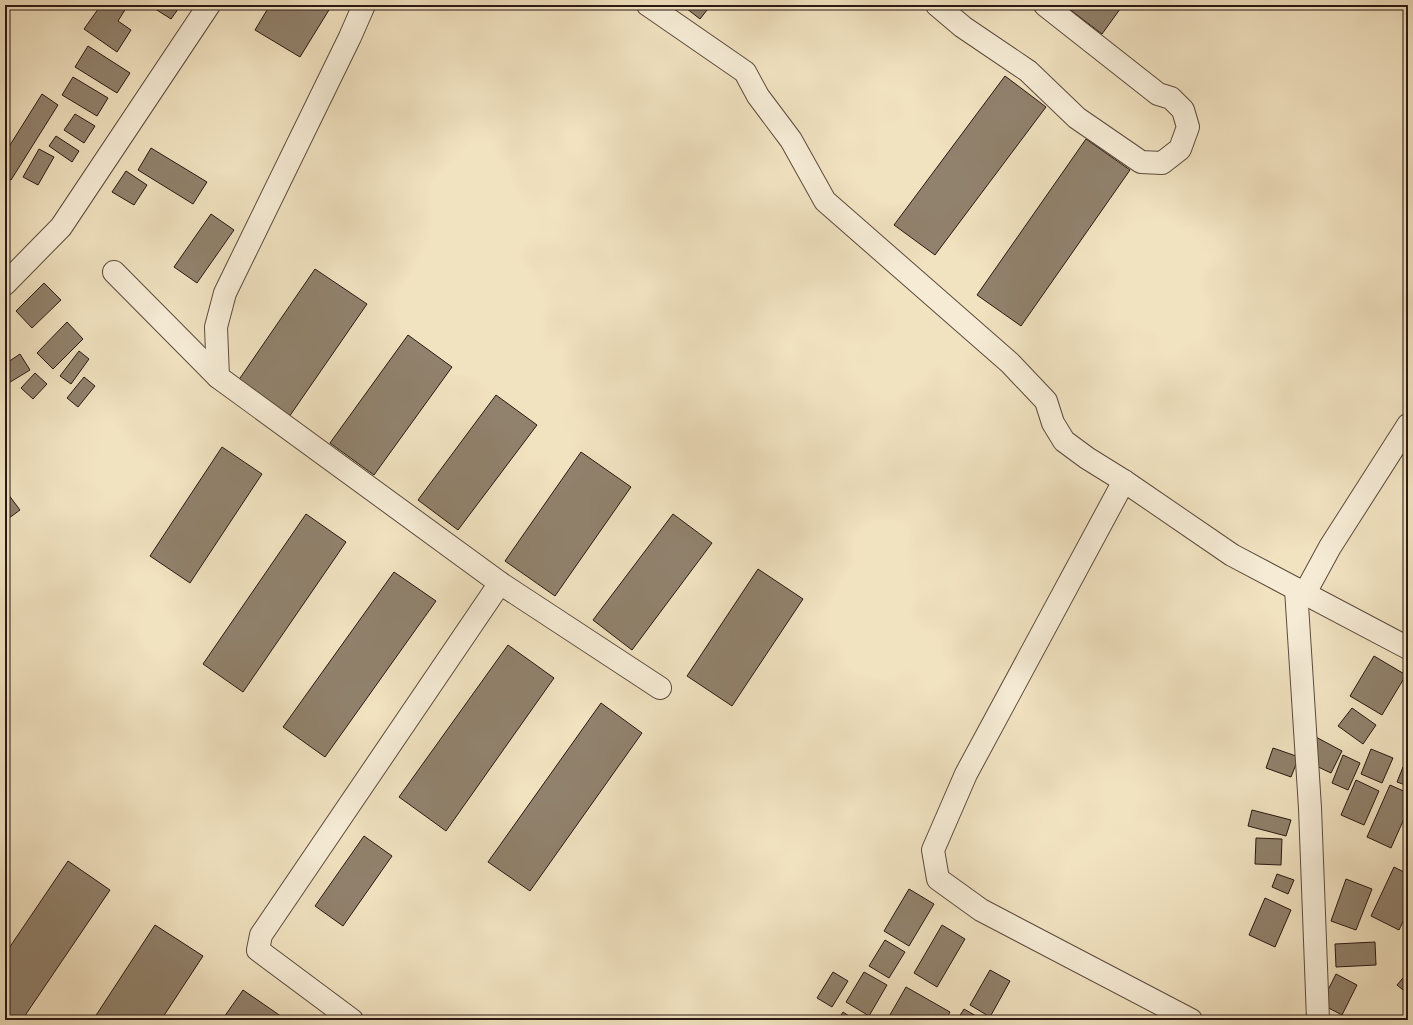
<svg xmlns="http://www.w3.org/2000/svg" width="1413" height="1025" viewBox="0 0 1413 1025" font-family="'Sorts Mill Goudy',serif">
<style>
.building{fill:#91826d;stroke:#2a1913}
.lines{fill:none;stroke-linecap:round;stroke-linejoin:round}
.minor-casing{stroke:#5c4b3e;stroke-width:24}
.minor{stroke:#f6ecd6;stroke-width:22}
</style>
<rect width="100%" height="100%" fill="#f1e2c0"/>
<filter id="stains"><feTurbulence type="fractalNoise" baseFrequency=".005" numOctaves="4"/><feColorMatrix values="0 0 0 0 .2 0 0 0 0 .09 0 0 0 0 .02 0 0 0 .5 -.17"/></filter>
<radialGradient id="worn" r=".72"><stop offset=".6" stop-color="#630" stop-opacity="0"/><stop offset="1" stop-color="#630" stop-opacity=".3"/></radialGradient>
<g class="building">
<path d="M101,5H128L118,21L131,30L117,52L84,29Z"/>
<path d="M149,5H181L171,19Z"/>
<path d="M270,5H332L300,57L255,30Z"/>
<path d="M682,5H711L700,19Z"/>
<path d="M1064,5H1123L1102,34Z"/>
<path d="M88,46L130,73L117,93L75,67Z"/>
<path d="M1005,76L1046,107L935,255L894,225Z"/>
<path d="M73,77L108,98L97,116L62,95Z"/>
<path d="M42,94L58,105L11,180L5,176V153Z"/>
<path d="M75,114L95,126L84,143L64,130Z"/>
<path d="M56,136L79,151L72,162L49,146Z"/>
<path d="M1086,139L1130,170L1021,326L977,295Z"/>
<path d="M151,148L207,182L193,204L138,170Z"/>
<path d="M39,149L54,157L38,185L23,177Z"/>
<path d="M126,171L147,185L134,205L112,192Z"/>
<path d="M5,198L9,201L5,210Z"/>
<path d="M211,214L234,230L197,283L174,267Z"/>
<path d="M315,269L367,304L289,417L238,381Z"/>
<path d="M44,283L61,300L32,328L16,311Z"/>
<path d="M67,322L83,339L53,369L37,353Z"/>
<path d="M408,335L452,367L374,475L330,443Z"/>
<path d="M79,351L89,359L71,384L60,376Z"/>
<path d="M20,354L30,370L7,384L5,380V364Z"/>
<path d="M35,373L47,384L33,399L21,388Z"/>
<path d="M84,377L95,386L78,407L67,398Z"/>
<path d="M496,395L537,425L458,530L418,500Z"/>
<path d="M222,447L262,474L190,583L150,556Z"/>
<path d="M581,452L631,487L555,596L505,561Z"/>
<path d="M5,490L20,510L5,521Z"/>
<path d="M306,514L346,542L243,692L203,664Z"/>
<path d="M673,514L712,543L632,650L593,620Z"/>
<path d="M758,569L803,599L732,706L687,676Z"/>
<path d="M394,572L436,601L325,757L283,727Z"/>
<path d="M508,645L554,678L446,831L399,797Z"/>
<path d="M1374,656L1406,675L1382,715L1350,696Z"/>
<path d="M601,703L642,733L530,891L488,862Z"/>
<path d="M1352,708L1376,725L1363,744L1338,726Z"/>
<path d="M1314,736L1342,751L1331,773L1314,765Z"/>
<path d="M1273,748L1299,757L1291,777L1266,768Z"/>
<path d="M1371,749L1393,758L1382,783L1361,774Z"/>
<path d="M1343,755L1360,763L1348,790L1332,783Z"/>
<path d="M1403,767L1408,769V786L1397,782Z"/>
<path d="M1356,780L1379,791L1364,825L1341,815Z"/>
<path d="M1390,785L1408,793V810L1391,848L1367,837Z"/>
<path d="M1252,810L1291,820L1286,836L1248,826Z"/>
<path d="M364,836L392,856L343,926L315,906Z"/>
<path d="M1256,838L1282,839L1281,865L1255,864Z"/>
<path d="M68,861L110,890L22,1020H5V954Z"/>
<path d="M1394,867L1408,874V911L1399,930L1371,916Z"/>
<path d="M1277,874L1294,880L1288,894L1272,887Z"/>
<path d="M1346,879L1372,889L1356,930L1331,921Z"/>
<path d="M909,889L934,904L909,946L884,931Z"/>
<path d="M1265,898L1291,910L1275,947L1249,935Z"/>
<path d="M155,925L203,956L161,1020H93Z"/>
<path d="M942,925L965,939L937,987L914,973Z"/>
<path d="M885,940L905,952L889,978L869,966Z"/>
<path d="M1375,942L1376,965L1336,967L1335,944Z"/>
<path d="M990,970L1010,981L990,1017L970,1005Z"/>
<path d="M833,972L848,981L832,1007L817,998Z"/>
<path d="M864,972L887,985L869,1016L846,1002Z"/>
<path d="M1408,972V994L1397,985Z"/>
<path d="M1336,974L1357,985L1342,1015L1321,1004Z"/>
<path d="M906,987L950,1012L946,1020H887Z"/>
<path d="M243,990L285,1019L284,1020H222Z"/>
<path d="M964,1009L983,1020H957Z"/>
<path d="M843,1012L855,1020H838Z"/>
<path d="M1406,1014L1408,1020H1401Z"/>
</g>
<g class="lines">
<defs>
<g id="minor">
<path d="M648,5L745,72L758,96L791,140L825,201L1010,363L1046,401L1053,423L1064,441L1087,458L1124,481L1232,555L1408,648"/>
<path d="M937,5L963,27L1028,71L1077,118L1141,162L1162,163L1180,149L1188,127L1183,110L1171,98L1158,94L1045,5"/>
<path d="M114,272L218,377L500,583L660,688"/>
<path d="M5,284L61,227L209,5"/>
<path d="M218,377L216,327L225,293L350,37L364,5"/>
<path d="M1124,481L966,774L933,850L938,879L981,910L1191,1020"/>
<path d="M1296,589L1310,808L1318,1020"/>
<path d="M1305,593L1330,547L1408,425"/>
<path d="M352,1020L258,950L261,935L500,583"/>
</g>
</defs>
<use href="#minor" class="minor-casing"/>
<use href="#minor" class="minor"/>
</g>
<rect width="1413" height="1025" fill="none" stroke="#f1e2c0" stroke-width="20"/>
<rect x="6" y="6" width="1401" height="1013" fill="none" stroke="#2a1913" stroke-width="2"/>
<rect x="10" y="10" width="1393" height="1005" fill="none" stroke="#2a1913"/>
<rect width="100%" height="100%" filter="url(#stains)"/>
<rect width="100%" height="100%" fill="url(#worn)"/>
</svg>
